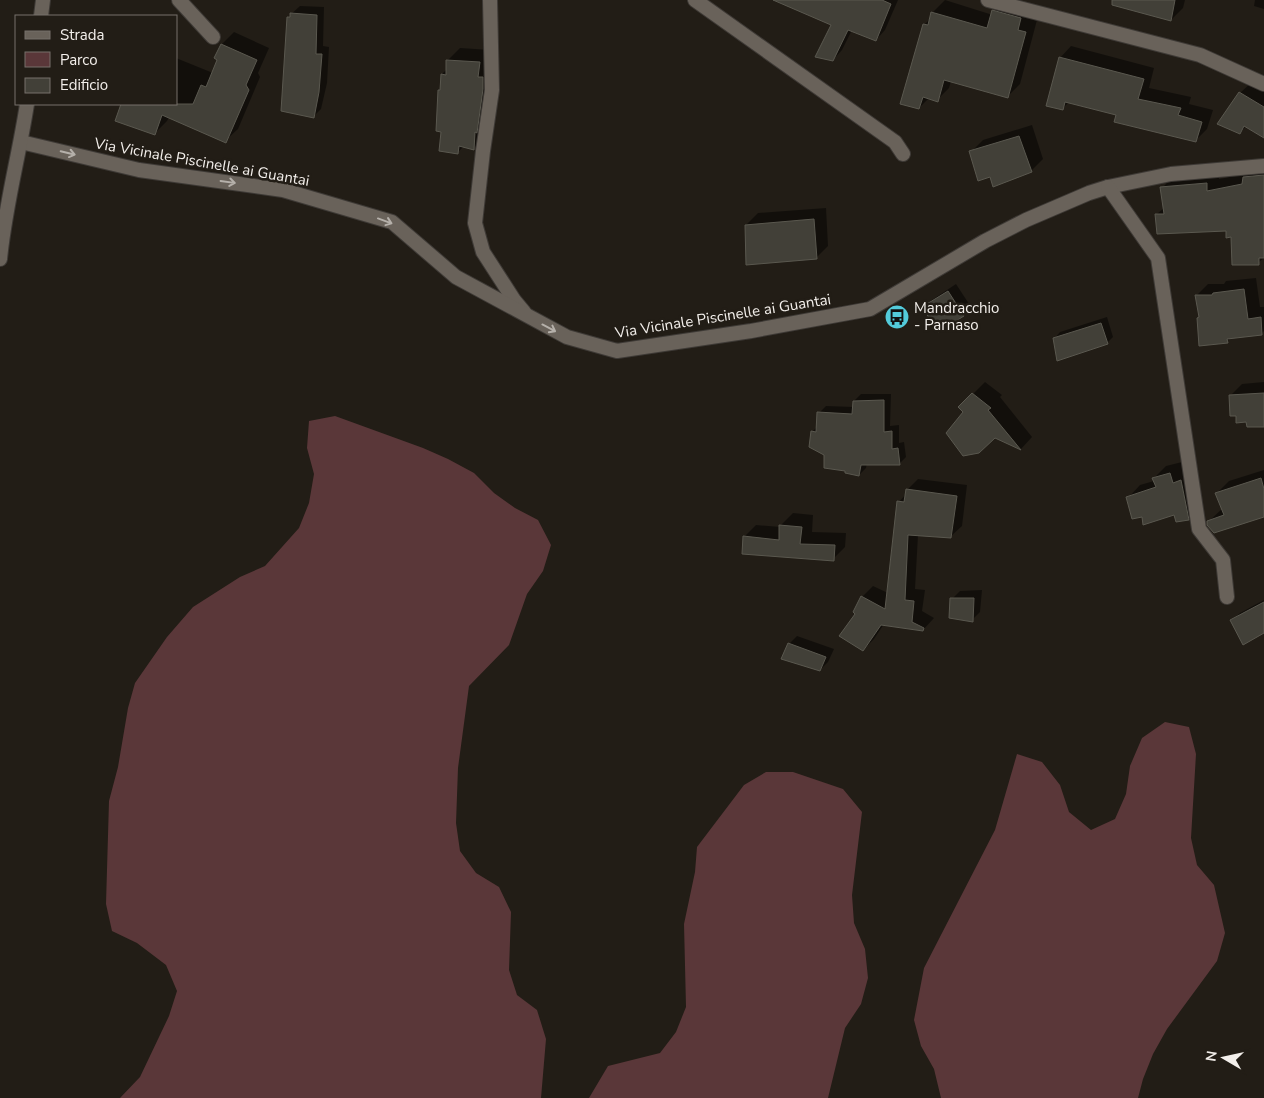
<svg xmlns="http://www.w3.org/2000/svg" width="1264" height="1098" viewBox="0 0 1264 1098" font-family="'Nunito Sans',sans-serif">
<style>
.green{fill:#5a3739}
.shadow{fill:#0007}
.building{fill:#424038;stroke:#5a584f}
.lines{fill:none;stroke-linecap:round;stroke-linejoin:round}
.minor-casing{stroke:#3e3a36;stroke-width:16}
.minor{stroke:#69625a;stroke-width:14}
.oneway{stroke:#b5b0aa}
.labels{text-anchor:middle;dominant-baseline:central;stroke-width:5;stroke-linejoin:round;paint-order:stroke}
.street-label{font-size:15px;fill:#f3efeb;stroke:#221d16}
.poi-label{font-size:15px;fill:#f3efeb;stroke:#221d16;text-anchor:start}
</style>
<rect width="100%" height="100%" fill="#221d16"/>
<g class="green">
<path d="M335,416L423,448L448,459L474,473L494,493L515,508L538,520L551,545L543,571L527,594L509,645L469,686L458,768L456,823L460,851L476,873L499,887L511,912L509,970L517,995L537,1010L546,1039L541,1098H120L140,1077L169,1016L177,991L166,965L137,943L112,931L106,904L109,801L118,767L128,708L135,683L167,637L193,607L240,577L265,566L299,528L309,503L314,474L307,448L309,421Z"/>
<path d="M1165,722L1189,727L1196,754L1191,838L1197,865L1214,885L1225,933L1217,961L1167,1029L1153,1054L1143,1079L1138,1098H941L934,1069L921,1046L914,1020L924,968L995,830L1017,754L1042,762L1060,785L1069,812L1091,830L1115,819L1126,794L1130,766L1142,738Z"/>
<path d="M766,772H793L843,789L862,812L852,895L854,923L865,949L868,978L861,1004L845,1028L828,1098H589L608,1066L660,1053L676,1032L686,1007L684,924L695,872L697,847L744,785Z"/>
</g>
<g class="shadow">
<path d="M791,0H898L885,30L876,40L852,30L842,50L833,60L832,24Z"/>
<path d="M945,0L996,16V11L1008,0L1037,20L1020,84L1008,96L951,81L949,88L937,100L929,98L919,108L924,25L931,18L932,13Z"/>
<path d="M1120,0H1185L1183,8L1171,20Z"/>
<path d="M1255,0H1264V9L1254,6Z"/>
<path d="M300,6L324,7L323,46L329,47L327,83L321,109L313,117L288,17Z"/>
<path d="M234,32L269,48L258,73L260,77L238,129L225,141L169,117L167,121L155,133L116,120L122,104H176V58L213,73L219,60L216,58L222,44Z"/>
<path d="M1071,46L1154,68L1149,88L1191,97L1189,104L1213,110L1207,129L1196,140L1117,114L1069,102L1062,109L1060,58Z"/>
<path d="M460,48L491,50L486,136L474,148L464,146L457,153L443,130L439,90L442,88V74L447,69L448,60Z"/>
<path d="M1253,81L1264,88V135L1246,126L1240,133L1219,123L1240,93Z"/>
<path d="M1032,125L1043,159L1031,171L991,175L971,152L983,140Z"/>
<path d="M1264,164V258L1258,263L1227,230L1157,214L1165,207L1162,188L1174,176L1219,172V179L1247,174Z"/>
<path d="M826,208L828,246L816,258L746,225L758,213Z"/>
<path d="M1256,278L1260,307H1264V331L1261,334L1231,337L1227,342L1196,296L1208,284H1224L1226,281Z"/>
<path d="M956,284L971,307L963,315L924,308L932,300Z"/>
<path d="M1107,317L1113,337L1107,343L1054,339L1060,332Z"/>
<path d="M985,382L1002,395L1000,397L1032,437L1021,449L995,436L960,407Z"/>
<path d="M1264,382V425L1247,421L1237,415L1230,396L1242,384Z"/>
<path d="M861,394H891L890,426L899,425V443L904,442L906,457L899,464L867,463L866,468L859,475L846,470L825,454L812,432L818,426L819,413L826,406L854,407V401Z"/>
<path d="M1182,462L1200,506L1188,518L1175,513L1143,515L1128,498L1140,485L1154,481V478L1166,466Z"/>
<path d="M1264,470V516L1208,522L1223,508L1217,493L1229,481Z"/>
<path d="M918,479L967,485L962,526L950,537L918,535L915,589L925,590L922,611L934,618L923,630L884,624L874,639L863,650L857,613L862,597L873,586L888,593L899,502L906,494L907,490Z"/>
<path d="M793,513L813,515L812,532L846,533L845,547L833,559L744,537L756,525L781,527V525Z"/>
<path d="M982,590L980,612L972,620L952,599L960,591Z"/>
<path d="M1264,600V631L1232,621L1240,613Z"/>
<path d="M797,636L834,649L828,662L820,670L789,644Z"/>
</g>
<g class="building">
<path d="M773,0H882L891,4L876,41L848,30L833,61L815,57L831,25Z"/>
<path d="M1112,0H1175L1171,21L1112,5Z"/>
<path d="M992,10L1021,18L1018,30L1026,32L1008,98L944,80L938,102L923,97L919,109L900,104L923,24L928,25L931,12L987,28Z"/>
<path d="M290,13L317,15L316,54H322L319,92L314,118L281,111L287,17H290Z"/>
<path d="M221,44L257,60L246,85L249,90L226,143L162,115L155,135L115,121L121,104H193L201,85L206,87L217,60L214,58Z"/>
<path d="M1059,57L1144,79L1138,99L1181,108L1178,115L1202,122L1196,142L1114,122L1116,115L1065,102L1063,110L1046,106Z"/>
<path d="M446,60L480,62L478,77H483V89L477,133L475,132L474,150L459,146L458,154L439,151L441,132L436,131L438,90H440L441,74L446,75Z"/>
<path d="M1239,92L1264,107V138L1244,126L1240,134L1217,124Z"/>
<path d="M1019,136L1032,172L993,187L990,177L978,181L969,151Z"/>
<path d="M1264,175V258H1259V265H1232L1231,237L1226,238V231L1157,234L1155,214H1164L1160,187L1207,183V191L1242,184L1243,177Z"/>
<path d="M814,219L817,259L746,265L745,225Z"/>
<path d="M1244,289L1248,319L1261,317L1262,335L1227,339L1228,343L1199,346L1197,318L1199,317L1195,295H1212L1213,293Z"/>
<path d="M948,291L964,316L938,332L922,307Z"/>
<path d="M1101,323L1108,344L1057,361L1053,338Z"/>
<path d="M972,393L991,408L988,410L1021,450L995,438L979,453L963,456L946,433L963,412L958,407Z"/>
<path d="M1264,393V427H1247L1246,422L1236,423V416H1230L1229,395Z"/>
<path d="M884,400V432L892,431V449L898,448L900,465H861L859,476L845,473V471L824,468V455L809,447L811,431L816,432L817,412L852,414L853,401Z"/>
<path d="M1170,473L1173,483L1181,480L1189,520L1176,522L1174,515L1143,525L1142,517L1132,519L1126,497L1156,487L1152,478Z"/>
<path d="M1261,478L1264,489V517L1214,533L1207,525V521L1224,515L1215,493Z"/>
<path d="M906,489L957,496L951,538L908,535L905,600L914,601L912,622L924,628L923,631L881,625L863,651L839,636L855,614L853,612L861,596L885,609L897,501L904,502Z"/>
<path d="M779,525L802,527L800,544L835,545L834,561L742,554L743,536L779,540Z"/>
<path d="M950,598H974L973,622L949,618Z"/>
<path d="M1264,602V633L1243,645L1230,620Z"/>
<path d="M788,643L826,657L820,671L781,659Z"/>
</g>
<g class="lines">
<defs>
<g id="minor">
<path d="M179,0L213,37"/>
<path d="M490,0L492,90L483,151L475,223L483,252L514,300L524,312"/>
<path d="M695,0L895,142L903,154"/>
<path d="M988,0L1200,55L1264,84"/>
<path d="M41,16L43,0"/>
<path d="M21,142L139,170L283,190L392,222L456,277L567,337L617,351L751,331L870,309L985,241L1026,220L1089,193L1108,187L1171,174L1264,166"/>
<path d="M1108,187L1158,258L1199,529L1223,560L1227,597"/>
<path d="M0,259C5,207 19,156 27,104"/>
</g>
</defs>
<use href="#minor" class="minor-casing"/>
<use href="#minor" class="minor"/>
</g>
<defs><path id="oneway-shaft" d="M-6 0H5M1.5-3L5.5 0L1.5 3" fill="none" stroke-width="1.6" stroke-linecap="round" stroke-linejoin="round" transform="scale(1.25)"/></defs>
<g class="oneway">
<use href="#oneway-shaft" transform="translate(68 153) rotate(13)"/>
<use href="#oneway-shaft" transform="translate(228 182) rotate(8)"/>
<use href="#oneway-shaft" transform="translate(385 221) rotate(20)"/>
<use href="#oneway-shaft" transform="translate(549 328) rotate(28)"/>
</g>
<defs>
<symbol id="bus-disc" viewBox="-11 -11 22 22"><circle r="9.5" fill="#53cbdb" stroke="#221d16"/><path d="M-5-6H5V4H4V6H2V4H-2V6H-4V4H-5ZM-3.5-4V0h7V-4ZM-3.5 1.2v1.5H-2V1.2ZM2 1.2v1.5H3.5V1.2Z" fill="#111"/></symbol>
</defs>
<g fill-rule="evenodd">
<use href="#bus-disc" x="883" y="303" width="28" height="28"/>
</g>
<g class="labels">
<g class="street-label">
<text transform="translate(202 162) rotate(10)">Via Vicinale Piscinelle ai Guantai</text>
<text transform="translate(723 316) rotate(-9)">Via Vicinale Piscinelle ai Guantai</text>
</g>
<g class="poi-label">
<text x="914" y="308">Mandracchio<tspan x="914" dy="17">- Parnaso</tspan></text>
</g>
</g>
<rect x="15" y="15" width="162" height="90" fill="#221d16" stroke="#76716b"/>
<rect x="25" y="31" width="25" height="8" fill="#69625a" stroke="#76716b"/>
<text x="60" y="40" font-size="15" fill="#f3efeb">Strada</text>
<rect x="25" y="52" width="25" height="15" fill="#5a3739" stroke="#76716b"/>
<text x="60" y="65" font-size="15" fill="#f3efeb">Parco</text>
<rect x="25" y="78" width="25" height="15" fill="#424038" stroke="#76716b"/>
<text x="60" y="90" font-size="15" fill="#f3efeb">Edificio</text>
<g transform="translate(1224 1058) rotate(279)" stroke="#221d16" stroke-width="4" paint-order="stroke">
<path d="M0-4L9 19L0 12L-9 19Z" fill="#f3efeb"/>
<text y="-8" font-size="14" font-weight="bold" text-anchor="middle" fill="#f3efeb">N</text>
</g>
</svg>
